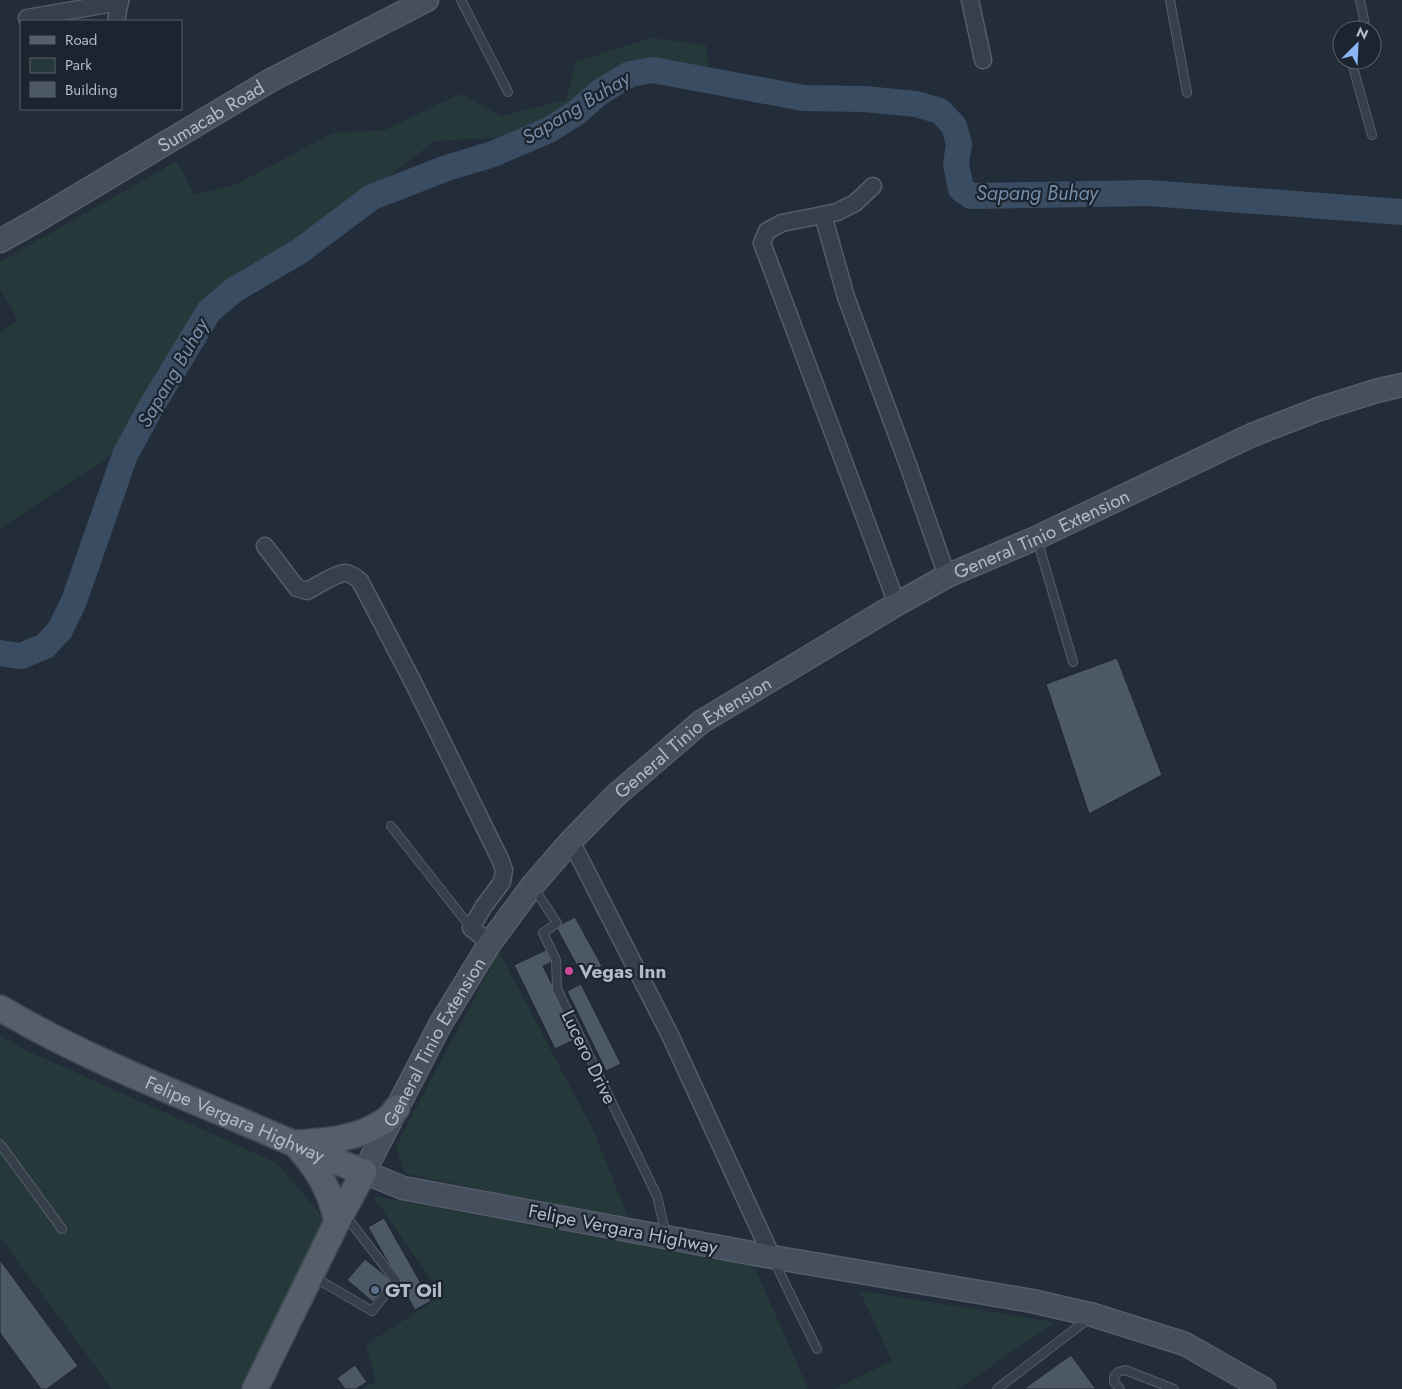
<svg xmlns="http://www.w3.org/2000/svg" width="1402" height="1389" viewBox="0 0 1402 1389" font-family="Jost,sans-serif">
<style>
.green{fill:#25393b}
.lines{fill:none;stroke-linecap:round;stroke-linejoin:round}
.river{stroke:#394c62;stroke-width:26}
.building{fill:#4c5865;stroke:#1e2631}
.lane-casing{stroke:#555d68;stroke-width:10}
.street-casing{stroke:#555d68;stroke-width:19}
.secondary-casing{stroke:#555d68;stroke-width:25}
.primary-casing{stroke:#404853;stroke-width:28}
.lane{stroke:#373f4a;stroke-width:8}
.street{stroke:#373f4a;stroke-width:16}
.secondary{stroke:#454f5d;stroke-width:22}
.primary{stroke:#555e6a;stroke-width:25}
.hotel-dot{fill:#d1479c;stroke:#1c242f;stroke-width:2}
.service-dot{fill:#5c6f8a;stroke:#1c242f;stroke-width:2}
.labels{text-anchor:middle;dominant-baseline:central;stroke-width:4.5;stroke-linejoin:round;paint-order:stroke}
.street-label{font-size:19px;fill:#b2bac6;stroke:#1c242f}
.poi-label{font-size:19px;font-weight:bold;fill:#b2bac6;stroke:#1c242f;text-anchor:start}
.water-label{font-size:20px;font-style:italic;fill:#738ca8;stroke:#1c242f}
</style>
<rect width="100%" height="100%" fill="#232d3a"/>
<g class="green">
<path d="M650,38L706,45L709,71L639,61L579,102L525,136L435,141L365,194L270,255L197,311L146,395L113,454L0,529V332L18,321L0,288V262L177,161L194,195L235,185L333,133L385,130L460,94L502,116L566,100L576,62Z"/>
<path d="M499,952L593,1130L630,1222L405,1173L396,1146Z"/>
<path d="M0,1035L23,1049L277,1163L324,1219L241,1389H112L0,1237Z"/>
<path d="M373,1196L754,1266L808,1389H363L376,1381L366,1345L442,1295Z"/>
<path d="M860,1291L1055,1322L958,1389H834L892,1361Z"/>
</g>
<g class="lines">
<path class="river" d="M0,653L21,656L45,646L60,630L74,601L125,455L151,407L209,311L234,290L300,251L372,197L447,168L493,154L549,130L576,113L600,92L630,74L653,70L803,98L864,99L916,104L940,111L954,126L959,144L956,164L961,189L971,196L1149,193L1402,212"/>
</g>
<g class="building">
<path d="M1117,658L1162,775L1089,814L1046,684Z"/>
<path d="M575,917L602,966L583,977L556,927Z"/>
<path d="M546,950L552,962L543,966L578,1038L555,1049L514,965Z"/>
<path d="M581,984L621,1064L606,1071L567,991Z"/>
<path d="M384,1218L431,1301L415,1310L368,1227Z"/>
<path d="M365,1259L391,1280L373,1302L347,1280Z"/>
<path d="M0,1260L78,1366L47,1389H41L0,1333Z"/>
<path d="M1071,1355L1096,1389H1026L1025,1388Z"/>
<path d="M355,1365L367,1382L356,1389H345L337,1378Z"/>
</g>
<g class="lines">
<defs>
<g id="lane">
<path d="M461,0L508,92"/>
<path d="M1170,0L1187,93"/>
<path d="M1360,0L1366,30"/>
<path d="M1351,60L1372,135"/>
<path d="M1037,539L1073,662"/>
<path d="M391,826L471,928"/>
<path d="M533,887L557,923L543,933L556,960L557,989L657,1196L666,1235"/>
<path d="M0,1144L62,1229"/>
<path d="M774,1261L817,1349"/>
<path d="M314,1277L372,1311L396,1281L345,1215"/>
<path d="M997,1389L1088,1319"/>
<path d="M1120,1389L1114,1382V1377L1118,1372L1125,1370L1174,1389"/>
</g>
<g id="street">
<path d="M970,0L983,60"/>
<path d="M27,18L120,2"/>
<path d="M116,21L120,0"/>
<path d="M873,186L855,203L837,212L823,215L846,297L907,462L947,576"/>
<path d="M823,215L782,223L767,231L762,243L897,604"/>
<path d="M265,546L297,588L307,591C317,586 336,573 346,573C352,574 356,578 360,581L413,682L500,859L504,870L502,882L484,906L471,928L490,943"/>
<path d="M571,841L670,1035L772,1257"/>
</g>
<g id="secondary">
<path id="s1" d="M0,241L39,219L271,80L427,0"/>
<path id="s2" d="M1264,1389L1185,1344L1093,1315L1032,1301L772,1257L403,1188L364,1172L441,1023L490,943L532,886L571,841L615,796L701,722L897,604L947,576L1036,538L1252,435L1319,409L1376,391L1402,385"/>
</g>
<g id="primary">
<path id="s3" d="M0,1008C74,1052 155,1085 234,1118C277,1136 320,1156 364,1172L337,1222L255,1389"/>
<path d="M297,1143C327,1141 357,1139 383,1122C389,1119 393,1113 397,1108"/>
<path d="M298,1147C318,1170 331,1191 337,1222"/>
</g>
</defs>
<use href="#lane" class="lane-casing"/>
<use href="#street" class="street-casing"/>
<use href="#secondary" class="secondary-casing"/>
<use href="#primary" class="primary-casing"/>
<use href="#lane" class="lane"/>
<use href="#street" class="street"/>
<use href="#secondary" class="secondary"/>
<use href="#primary" class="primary"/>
</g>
<circle class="hotel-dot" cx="569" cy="971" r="5"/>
<circle class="service-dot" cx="375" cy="1290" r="5"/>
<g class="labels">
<g class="street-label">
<text stroke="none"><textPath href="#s1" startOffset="245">Sumacab Road</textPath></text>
<text stroke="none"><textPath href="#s2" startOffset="1889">General Tinio Extension</textPath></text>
<text stroke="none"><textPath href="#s2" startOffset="1484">General Tinio Extension</textPath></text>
<text stroke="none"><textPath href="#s2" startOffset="1079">General Tinio Extension</textPath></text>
<text transform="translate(589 1057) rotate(64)">Lucero Drive</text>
<text stroke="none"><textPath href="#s3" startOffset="260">Felipe Vergara Highway</textPath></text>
<text transform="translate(623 1229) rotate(11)">Felipe Vergara Highway</text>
</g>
<g class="poi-label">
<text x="579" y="971">Vegas Inn</text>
<text x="385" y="1290">GT Oil</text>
</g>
<g class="water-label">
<text transform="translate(576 108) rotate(-31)">Sapang Buhay</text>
<text x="1037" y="193">Sapang Buhay</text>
<text transform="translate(173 373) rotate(-60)">Sapang Buhay</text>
</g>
</g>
<rect x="20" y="20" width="162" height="90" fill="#1c242f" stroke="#58606b"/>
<rect x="30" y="36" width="25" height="8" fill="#555e6a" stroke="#58606b"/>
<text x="65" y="45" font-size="15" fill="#b2bac6">Road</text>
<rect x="30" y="58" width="25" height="15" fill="#25393b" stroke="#58606b"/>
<text x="65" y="70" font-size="15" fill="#b2bac6">Park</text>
<rect x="30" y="82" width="25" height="15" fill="#4c5865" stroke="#58606b"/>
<text x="65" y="95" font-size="15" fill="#b2bac6">Building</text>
<g transform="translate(1357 45) rotate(24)"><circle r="24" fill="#1c242f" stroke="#58606b"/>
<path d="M0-4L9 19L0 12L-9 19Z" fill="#8ab6f3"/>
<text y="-8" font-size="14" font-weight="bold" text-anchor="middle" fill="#b2bac6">N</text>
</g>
</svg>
